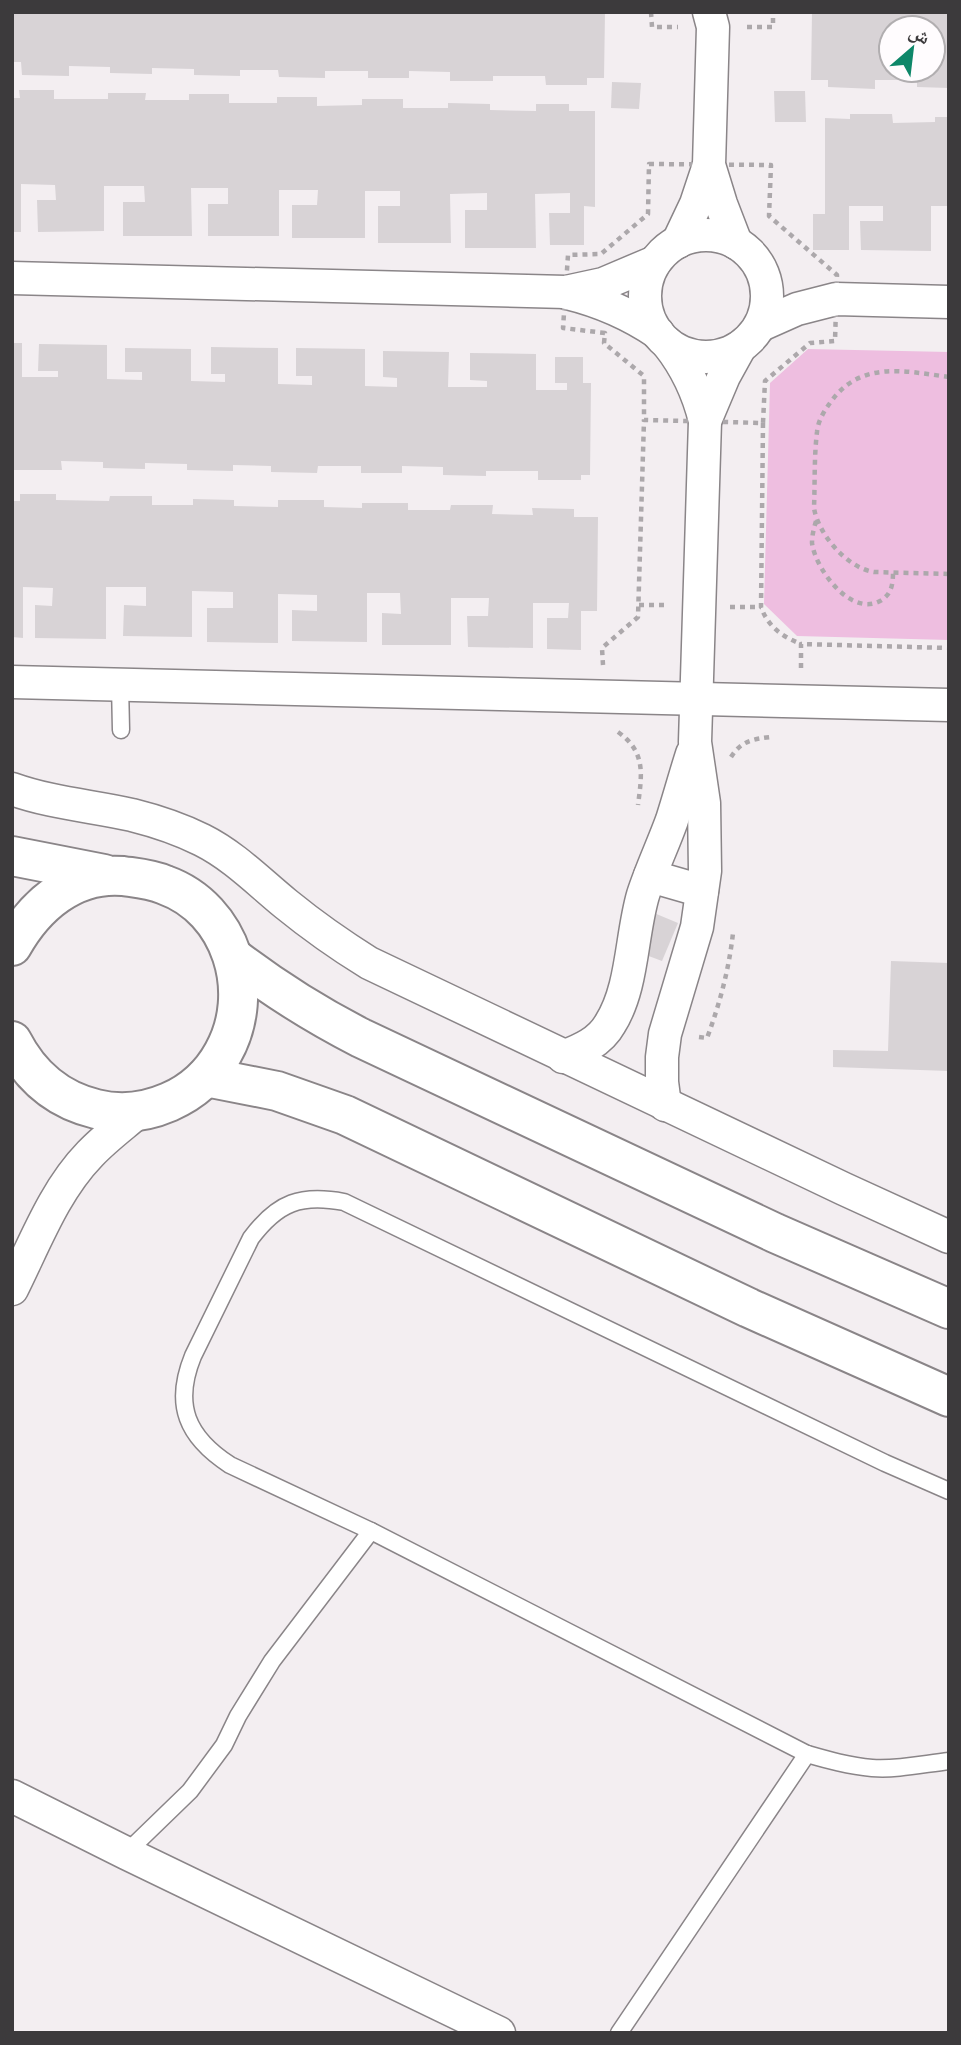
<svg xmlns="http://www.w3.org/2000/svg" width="961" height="2045" viewBox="0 0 961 2045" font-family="Inter,'Noto Naskh Arabic',sans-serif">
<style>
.green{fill:#eebee0}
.building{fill:#d8d3d6;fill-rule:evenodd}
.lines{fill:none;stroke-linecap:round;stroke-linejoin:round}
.service-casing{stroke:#8a8588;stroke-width:19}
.minor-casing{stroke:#8a8588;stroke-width:35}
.secondary-casing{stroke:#8a8588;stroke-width:42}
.path{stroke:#aca8ab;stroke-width:4.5;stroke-dasharray:5 5;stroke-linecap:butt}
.service{stroke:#fff;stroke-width:16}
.minor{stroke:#fff;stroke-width:32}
.secondary{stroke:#fff;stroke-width:38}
</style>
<rect width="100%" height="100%" fill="#f3eef1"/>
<path class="green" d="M808,349L949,352V640L797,636L764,604L770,383Z"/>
<g class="building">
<path d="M12,12H605L604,78H587V85H546L545,76H493V81H450V72L409,71V78H368V71H325V78L279,77L278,70H240V76L194,75V69L152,68V74L110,73V67L69,66V76L22,75L21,62H12Z"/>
<path d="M812,12H949V88L917,87V80H875V89L828,87V80H811ZM891,28H933V70H891Z"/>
<path d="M612,82L641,83L639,109L611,108Z"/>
<path d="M19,90H54V99H108V93H146L145,100H189V94H229V103H277V97H317V106L362,105V99H403V108H448V103L490,104V110L536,111V104H569V111H595V207L584,206V245H550L549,213H570V193L535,194L536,248H465V210H487V193L450,194L451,243H378V206H400V191H365V238H292V205H317L318,190H279V236H208V204H228V188H191L192,236H123V202H145L144,186H104V231L38,232L37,200H56L55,185L21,184V232H12V98H20Z"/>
<path d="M774,91H805L806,122H775Z"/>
<path d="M850,114H892L893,123L935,122V117H949V206H931V251L861,250L860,221H883V206H849V250H813V214H825V118L850,119Z"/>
<path d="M12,343H22V377H58V371H38L39,344L107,345V379L142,380V372H125V348L191,349V381L225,382V374H211V347L278,348V384L312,385V376H296V348L365,349V386L397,387V378L383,377V351L449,352L448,387H487V381L470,380V353L536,354V390H567V383H555V357H583V383H591L590,475H581V480H538V471H486V476L443,475V467L402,466V473H361V466H318L317,473L271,472V466L233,465V471L187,470V464L145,463V469L103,468V462L61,461L62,470H14V457H12Z"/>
<path d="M20,494H56V500L109,501L110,496H152V505H193V499L234,500V506L278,507V500H324V507L362,508V503H408V510H450L451,505H493L492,514L533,515L532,508L574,509V517H598L597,611H581V650L547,649V618H568L569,603H533V648L468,647L467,616H488L489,598H451V645H382V613L401,614L400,593H367V642L292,641V610L317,611V595L278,594V643L207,642V608H233V592L192,591V637L123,636L124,605L146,606V587H106V639L35,638V605L52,606L53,588L23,587V638L12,637V501H20Z"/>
<path d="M654,913L678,923L662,961L638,952Z"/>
<path d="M891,961L949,963V1071L833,1067V1050L888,1051Z"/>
</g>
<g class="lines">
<defs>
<g id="service">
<path d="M120,684L121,730"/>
<path d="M949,1491L885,1463L344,1202C301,1194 278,1202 251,1238L193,1356C173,1405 187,1437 230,1465L371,1531L807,1754C828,1760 849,1766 872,1768C897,1770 923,1764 949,1761"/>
<path d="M126,1853L190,1791L224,1745L238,1716L272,1661L371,1531"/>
<path d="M619,2033L807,1754"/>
</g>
<g id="minor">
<path d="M709,12L713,27L709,165L721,204L736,243"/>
<circle cx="706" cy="296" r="61"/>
<path d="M678,242L696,204L709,165"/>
<path d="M12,278L566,292L603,284L655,262"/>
<path d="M567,293C600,301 630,314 658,333"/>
<path d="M761,325L797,309L836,299L949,302"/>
<path d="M705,421L724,376L740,347"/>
<path d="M12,682L949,705"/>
<path d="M12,789C51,803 92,806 132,815C156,821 180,829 202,840C234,856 259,882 286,904C313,926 340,945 369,963L844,1189L949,1237"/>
<path d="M650,876L702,891"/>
<path d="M563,1057C581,1050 600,1042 610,1024C633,988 631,936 643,895C651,870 663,845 672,820C679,798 685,776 692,754"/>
<path d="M665,1105L662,1082V1057L665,1034L697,927L705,871L704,803L695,742L705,421C698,392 687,368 668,344"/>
<path d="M12,1289C35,1243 54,1191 90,1154C105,1138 123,1125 139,1111"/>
<path d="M12,1796L126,1853L499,2033"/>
</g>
<g id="secondary">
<path d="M12,856L104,874"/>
<path d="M12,946C35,905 73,872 123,876C137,878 151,879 165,885C232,909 257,993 223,1053C211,1075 192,1092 169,1102C146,1112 120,1115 96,1109C58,1100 30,1076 12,1041"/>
<path d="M234,958C276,990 314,1014 361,1038L775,1233L949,1309"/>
<path d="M206,1077L277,1091L345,1115L749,1308L949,1397"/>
</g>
</defs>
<use href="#service" class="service-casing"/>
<use href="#minor" class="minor-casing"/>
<use href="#secondary" class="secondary-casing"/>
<g class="path">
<path d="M651,12L652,27H678"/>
<path d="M747,27H773V12"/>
<path d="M649,164L771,165L769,216L837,275L835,341L810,343L765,381L763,423L644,420V376L604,343L605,333L563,328L568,255L601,254L648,214Z"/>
<path d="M949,377C904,371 860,360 830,403C824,411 818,421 817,432C814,457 815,483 814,508C818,534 847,568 874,572L949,574"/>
<path d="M763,423L761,607C768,627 783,637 801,644"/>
<path d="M816,521C814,528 812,535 812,543C815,568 850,617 880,601C891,595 893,585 893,573"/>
<path d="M639,605H666"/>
<path d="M730,607H761"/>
<path d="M603,665L602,648L638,617L644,420"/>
<path d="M801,668V644L949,648"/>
<path d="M618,732C646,752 642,774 638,805"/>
<path d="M731,757C741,741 753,739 771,737"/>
<path d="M699,1037L707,1038C720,1003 729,969 733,933"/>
</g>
<use href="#service" class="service"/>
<use href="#minor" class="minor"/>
<use href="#secondary" class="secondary"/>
</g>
<rect width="961" height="2045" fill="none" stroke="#3c3a3c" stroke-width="28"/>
<g transform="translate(912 49) rotate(28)"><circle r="33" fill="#fffcfe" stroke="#b1aeb0" stroke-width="2"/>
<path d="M0-5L12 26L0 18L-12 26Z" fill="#0e8769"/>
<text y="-10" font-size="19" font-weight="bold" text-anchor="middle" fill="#3c3a3c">ش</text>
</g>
</svg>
